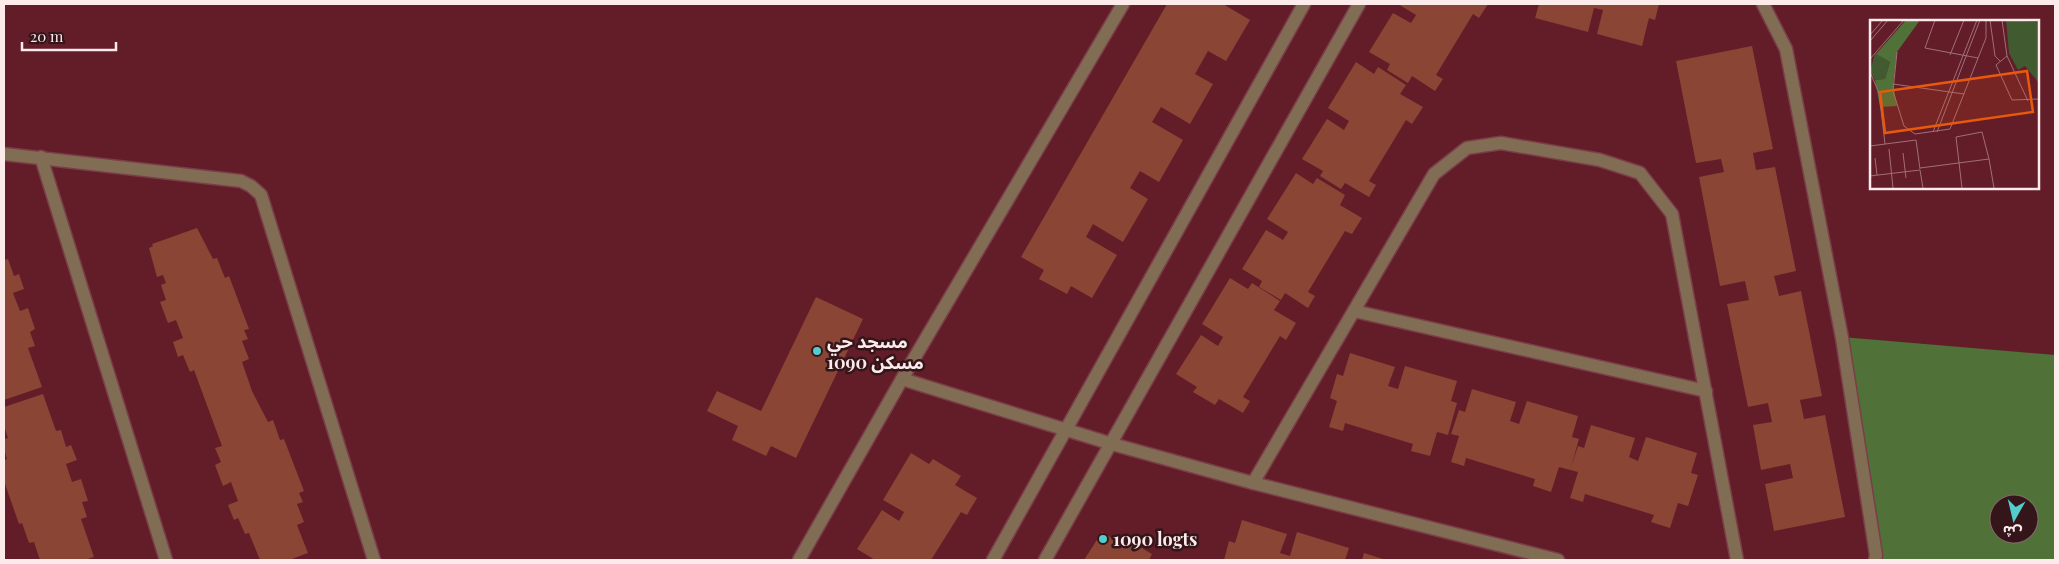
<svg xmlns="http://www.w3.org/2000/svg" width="2059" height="564" viewBox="0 0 2059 564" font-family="'Playfair Display','Noto Sans Arabic',serif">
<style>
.forest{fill:#507138;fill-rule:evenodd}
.building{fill:#8a4535}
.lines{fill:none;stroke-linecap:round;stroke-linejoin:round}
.lane-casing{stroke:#7b3e48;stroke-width:15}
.street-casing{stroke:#7b3e48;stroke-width:15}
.lane{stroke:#816d54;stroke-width:12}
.street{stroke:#816d54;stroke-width:12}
.poi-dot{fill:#53cdcb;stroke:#341519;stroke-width:2}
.labels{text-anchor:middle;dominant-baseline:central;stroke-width:5;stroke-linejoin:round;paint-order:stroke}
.poi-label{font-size:18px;font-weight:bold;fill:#fdebec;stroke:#341519;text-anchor:start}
.inset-road{fill:none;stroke:#a06f77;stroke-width:1}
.view{fill:#e8590c;fill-opacity:0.15;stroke:#e8590c;stroke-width:2.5}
.inset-edge{fill:none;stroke:#fdebec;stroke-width:2.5}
</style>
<rect width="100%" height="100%" fill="#621d29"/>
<path class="forest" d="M1842,337L2055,355V560H1875ZM1999,504H2029V534H1999Z"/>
<g class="building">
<path d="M1167,4H1223L1250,20L1226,61L1208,51L1195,74L1213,84L1190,124L1161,107L1152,122L1183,140L1159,182L1140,171L1130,188L1148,199L1123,242L1093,224L1086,237L1117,255L1092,298L1071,286L1067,294L1039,279L1044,270L1021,257Z"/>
<path d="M1398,4H1488L1479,18L1473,14L1436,75L1443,79L1435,91L1412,76L1408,83L1387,70L1390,64L1369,52L1393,13L1411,23L1416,15Z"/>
<path d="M1539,4H1659L1655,20L1649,18L1642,46L1597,34L1603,10L1594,8L1588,32L1535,18Z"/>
<path d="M1752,46L1773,149L1753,153L1756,170L1775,167L1796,271L1774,276L1779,296L1801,291L1822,396L1800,400L1804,419L1825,415L1845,517L1774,531L1765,484L1793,478L1790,464L1761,470L1753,425L1772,422L1768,403L1748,407L1727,304L1749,300L1745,281L1720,286L1699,177L1724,172L1721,159L1696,163L1676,61Z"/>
<path d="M1356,62L1374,74L1378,67L1406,85L1400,94L1423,107L1412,124L1406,120L1369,181L1376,185L1369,197L1345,183L1341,189L1320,176L1323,171L1302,159L1327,119L1344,130L1349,121L1328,108Z"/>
<path d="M1296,173L1313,184L1317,178L1345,195L1340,205L1362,218L1352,234L1345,231L1308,292L1315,296L1308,308L1285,293L1281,300L1259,287L1262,281L1242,269L1266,230L1283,240L1288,232L1267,219Z"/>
<path d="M197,228L213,259L217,258L225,278L229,276L249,329L244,330L248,339L242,341L249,359L242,362L252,391L268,422L273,420L280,440L284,439L304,491L299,493L303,502L297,504L304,522L297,525L308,553L289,560H260L249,533L245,534L238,518L234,520L228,505L238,501L231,482L223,486L215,465L221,462L215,448L222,446L194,370L190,372L183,355L178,357L173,342L183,338L176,320L168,323L160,302L166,300L161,285L166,283L163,275L157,277L149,248L153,246L152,244Z"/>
<path d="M8,259L14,276L19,274L24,289L13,293L20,311L28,308L35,329L30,332L35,346L28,348L42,387L4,400V260Z"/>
<path d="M1230,278L1248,289L1252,283L1280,301L1274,310L1296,323L1286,340L1280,336L1243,397L1250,401L1243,413L1219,399L1215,405L1193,392L1197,387L1176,374L1201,335L1218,346L1223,337L1202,324Z"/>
<path d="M816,297L863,319L796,458L771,446L766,456L732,440L738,426L707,411L717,391L761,411Z"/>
<path d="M1350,353L1395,367L1388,386L1398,389L1405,366L1457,381L1451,401L1457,403L1448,435L1437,432L1430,456L1411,451L1413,444L1345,423L1343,431L1329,427L1337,401L1330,398L1337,374L1343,376Z"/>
<path d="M1472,389L1516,402L1510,421L1519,424L1527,401L1578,416L1572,437L1579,439L1571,467L1578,446L1584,448L1591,425L1635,438L1629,457L1638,461L1646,437L1697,453L1691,473L1698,475L1688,506L1678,503L1670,528L1651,522L1654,515L1585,494L1583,502L1570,498L1578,472L1559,467L1551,492L1533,486L1535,479L1466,458L1464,466L1451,462L1459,436L1451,434L1459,410L1465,412Z"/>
<path d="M43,394L56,431L61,430L66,447L71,445L77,460L66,464L72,482L81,479L88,501L82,502L87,517L81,519L94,557L84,560H40L34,542L29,543L22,523L19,524L4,481V460L7,459L4,449V439L8,438L4,426V407Z"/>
<path d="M911,453L929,464L933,459L961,476L955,485L977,498L967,515L961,512L931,560H875L857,549L882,510L899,521L904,512L883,500Z"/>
<path d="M1242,520L1287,534L1280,553L1290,556L1297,532L1349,548L1345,560H1224L1229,541L1235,543Z"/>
<path d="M1102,532L1120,543L1123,537L1152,554L1149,560H1084Z"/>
<path d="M1364,553L1386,560H1362Z"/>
</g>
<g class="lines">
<defs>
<g id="lane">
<path d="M1354,311L1706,391"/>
<path d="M1253,483L1434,174L1467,148L1501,143L1600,160L1640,173L1672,214L1737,560"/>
</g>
<g id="street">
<path d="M1763,4L1786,49L1842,338L1876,555L1875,560"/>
<path d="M4,154L241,181L251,186L261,195L374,560"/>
<path d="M41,157L166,560"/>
<path d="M902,379L1112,444L1253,483L1558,560"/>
<path d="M799,560L902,379L1123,4"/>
<path d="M993,560L1304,4"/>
<path d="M1045,560L1359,4"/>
</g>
</defs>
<use href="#lane" class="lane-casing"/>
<use href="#street" class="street-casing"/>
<use href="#lane" class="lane"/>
<use href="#street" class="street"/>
</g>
<g class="poi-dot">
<circle cx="817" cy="351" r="5"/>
<circle cx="1103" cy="539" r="5"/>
</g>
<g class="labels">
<g class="poi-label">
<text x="827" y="341">مسجد حي<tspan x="827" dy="21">1090 مسكن</tspan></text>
<text x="1113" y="539">1090 logts</text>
</g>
</g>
<g transform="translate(1870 20)">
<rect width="169" height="169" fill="#621d29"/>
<path d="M136,0L169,2V63L155,46L148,50L139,33ZM5,33L20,42L15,59L5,60L0,52Z" fill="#415a30"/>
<path d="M36,0H50L27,32L23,64L27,86L10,87L5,60L15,59L20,42L6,34Z" fill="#507138"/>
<path class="inset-road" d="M65,0L55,28L108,38M120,0L125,36L130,41M132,0L137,36L158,81M0,15L13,0M0,21L18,0M27,32L23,71L34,106L45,114L80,109L116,18V0M80,35L94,0M137,36L126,45L142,80L169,79M0,39L34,0M0,52L9,73L15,124M23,64L94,74M63,112L107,0M67,112L110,0M0,126L46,120L50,149M19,129L23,168M33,133L36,158M5,138L7,155M50,148L119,139L124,168M0,156L50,150L53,168M92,168L86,117L112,112L119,139"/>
<path class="view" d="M157,51L163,92L15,113L10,72Z"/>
<rect width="169" height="169" class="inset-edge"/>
</g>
<rect width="2059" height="564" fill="none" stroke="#fdebec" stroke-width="10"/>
<g transform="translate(2014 519) rotate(188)"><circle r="24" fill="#341519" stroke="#846b6d"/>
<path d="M0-4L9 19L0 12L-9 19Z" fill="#53cdcb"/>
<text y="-8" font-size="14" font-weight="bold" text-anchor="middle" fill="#fdebec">ش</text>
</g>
<path d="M22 42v8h94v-8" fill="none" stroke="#fdebec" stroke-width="2.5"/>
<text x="30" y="42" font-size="15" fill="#fdebec" stroke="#341519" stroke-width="4" paint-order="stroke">20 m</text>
</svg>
